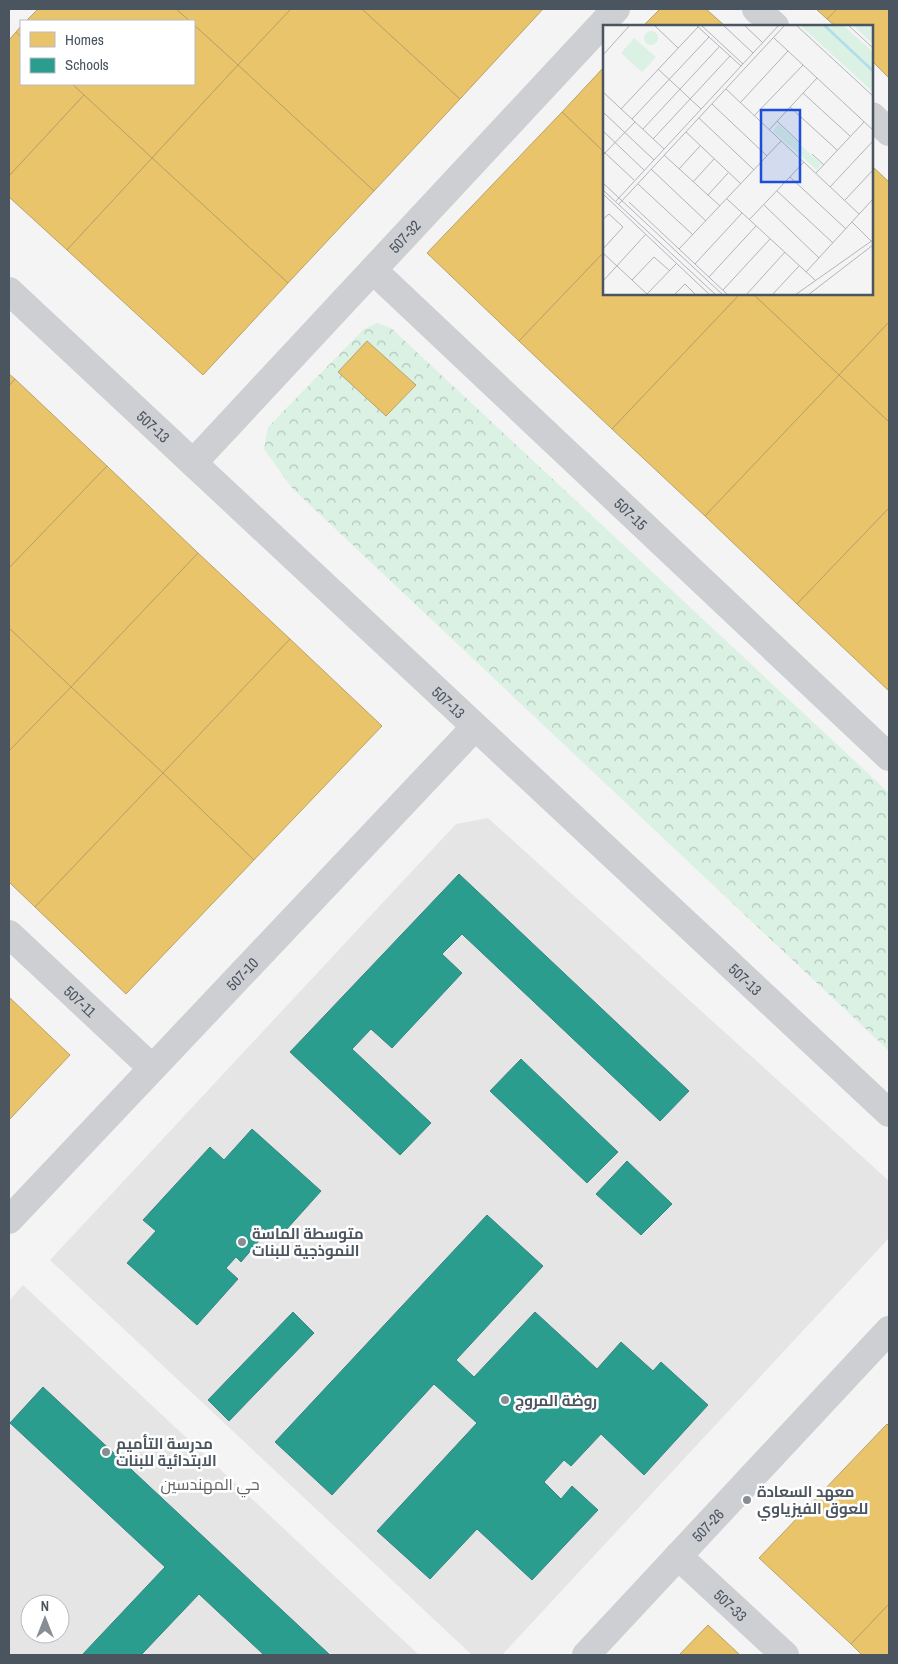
<svg xmlns="http://www.w3.org/2000/svg" width="898" height="1664" viewBox="0 0 898 1664" font-family="'Archivo Narrow',Cairo,sans-serif">
<style>
.education{fill:#e6e5e6;fill-rule:evenodd}
.park{fill:url(#park-crowns)}
.homes{fill:#e9c46a;stroke:#baa367}
.schools{fill:#2a9d8f;stroke:#348781}
.lines{fill:none;stroke-linecap:round;stroke-linejoin:round}
.street{stroke:#cdcfd2;stroke-width:28}
.poi-dot{fill:#868d94;stroke:#fff;stroke-width:2}
.labels{text-anchor:middle;dominant-baseline:central;stroke-width:5;stroke-linejoin:round;paint-order:stroke}
.street-label{font-size:15px;fill:#4b5560;stroke:#fff}
.poi-label{font-size:15px;font-weight:bold;fill:#4b5560;stroke:#fff;text-anchor:start}
.neighbourhood-label{font-size:16px;fill:#5f6267;stroke:#fff}
.inset-river{fill:none;stroke:#b1deed;stroke-width:2.5}
.inset-road{fill:none;stroke:#b0b4b9;stroke-width:1}
.view{fill:#1d4ed8;fill-opacity:0.15;stroke:#1d4ed8;stroke-width:2.5}
.inset-edge{fill:none;stroke:#4b5560;stroke-width:2.5}
</style>
<defs>
<pattern id="park-crowns" width="20" height="18" patternUnits="userSpaceOnUse" patternTransform="scale(1.25)"><rect width="20" height="18" fill="#daf1e4"/><path d="M2 6a3 3 0 1 1 6 0M12 15a3 3 0 1 1 6 0" fill="none" stroke="#b3c6bc"/></pattern>
</defs>
<rect width="100%" height="100%" fill="#f4f4f4"/>
<g class="education">
<path d="M488,818L889,1181V1238L502,1655H472L50,1260L456,824Z"/>
<path d="M23,1285L419,1655H9V1301ZM30,1604H60V1634H30Z"/>
</g>
<path class="park" d="M377,323L391,328L889,793V1051L292,488L264,449L268,427L364,329Z"/>
<g class="homes">
<path d="M38,9H176L190,21H26Z"/>
<path d="M176,9H291L238,65L194,25V21H190Z"/>
<path d="M291,9H362L460,99L374,191L238,65Z"/>
<path d="M362,9H543L460,99Z"/>
<path d="M660,9H706L725,26H643Z"/>
<path d="M816,9H837L827,19Z"/>
<path d="M837,9H889V78L872,61V26H835L827,19Z"/>
<path d="M194,25L238,65L152,158L72,84H194Z"/>
<path d="M21,26V37L16,32Z"/>
<path d="M16,32L21,37V84H72L84,95L9,176V40Z"/>
<path d="M238,65L374,191L288,283L152,158Z"/>
<path d="M604,67V152L562,112Z"/>
<path d="M84,95L152,158L67,250L9,197V176Z"/>
<path d="M562,112L604,152V252L519,341L427,253Z"/>
<path d="M152,158L288,283L203,375L67,250Z"/>
<path d="M872,166L889,182V322L839,375L753,294H872Z"/>
<path d="M604,252V294H740L612,429L519,341Z"/>
<path d="M740,294H753L839,375L705,516L612,429Z"/>
<path d="M889,322V422L839,375Z"/>
<path d="M367,341L416,385L386,416L338,372Z"/>
<path d="M9,374L15,379L9,386Z"/>
<path d="M839,375L889,422V508L797,604L705,516Z"/>
<path d="M15,379L107,466L9,568V386Z"/>
<path d="M107,466L198,553L71,687L9,628V568Z"/>
<path d="M889,508V691L797,604Z"/>
<path d="M198,553L290,639L163,773L71,687Z"/>
<path d="M9,628L71,687L9,751Z"/>
<path d="M290,639L382,726L254,860L163,773Z"/>
<path d="M71,687L163,773L35,907L9,882V751Z"/>
<path d="M163,773L254,860L126,994L35,907Z"/>
<path d="M9,997L70,1055L9,1120Z"/>
<path d="M887,1424L889,1426V1604L851,1644L759,1558Z"/>
<path d="M889,1604V1655H862L851,1644Z"/>
<path d="M708,1625L740,1655H679Z"/>
</g>
<g class="schools">
<path d="M459,874L689,1091L660,1121L462,934L442,954L462,973L392,1048L371,1029L352,1049L431,1123L400,1155L290,1052Z"/>
<path d="M521,1059L618,1152L587,1183L490,1091Z"/>
<path d="M252,1129L321,1191L277,1240L263,1228L255,1238L259,1241L241,1262L236,1257L226,1268L238,1279L197,1325L127,1263L156,1231L143,1220L210,1147L224,1160Z"/>
<path d="M627,1161L672,1204L641,1235L596,1194Z"/>
<path d="M487,1215L543,1266L456,1360L474,1377L535,1312L597,1369L621,1342L653,1371L661,1362L708,1405L644,1475L601,1434L571,1466L564,1460L544,1482L561,1499L572,1486L598,1510L532,1580L477,1529L430,1579L377,1531L477,1423L434,1384L332,1495L275,1442Z"/>
<path d="M293,1312L314,1333L229,1421L208,1400Z"/>
<path d="M43,1387L330,1655H264L199,1594L141,1655H82L165,1567L10,1423Z"/>
</g>
<g class="lines">
<g class="street">
<path d="M756,9L775,26"/>
<path d="M872,116L889,132"/>
<path id="s1" d="M373,270L889,757"/>
<path id="s2" d="M9,291L889,1113"/>
<path id="s3" d="M193,463L616,9"/>
<path id="s4" d="M9,934L152,1068"/>
<path id="s5" d="M9,1220L475,727"/>
<path id="s6" d="M678,1556L785,1655"/>
<path id="s7" d="M586,1655L889,1330"/>
</g>
</g>
<g class="poi-dot">
<circle cx="242" cy="1242" r="5"/>
<circle cx="505" cy="1400" r="5"/>
<circle cx="106" cy="1452" r="5"/>
<circle cx="747" cy="1500" r="5"/>
</g>
<g class="labels">
<g class="street-label">
<text stroke="none"><textPath href="#s3" startOffset="310">507-32</textPath></text>
<text stroke="none"><textPath href="#s2" startOffset="198">507-13</textPath></text>
<text stroke="none"><textPath href="#s1" startOffset="355">507-15</textPath></text>
<text stroke="none"><textPath href="#s2" startOffset="602">507-13</textPath></text>
<text stroke="none"><textPath href="#s5" startOffset="339">507-10</textPath></text>
<text stroke="none"><textPath href="#s2" startOffset="1008">507-13</textPath></text>
<text stroke="none"><textPath href="#s4" startOffset="98">507-11</textPath></text>
<text stroke="none"><textPath href="#s7" startOffset="178">507-26</textPath></text>
<text stroke="none"><textPath href="#s6" startOffset="72">507-33</textPath></text>
</g>
<g class="poi-label">
<text x="252" y="1233">متوسطة الماسة<tspan x="252" dy="17">النموذجية للبنات</tspan></text>
<text x="515" y="1400">روضة المروج</text>
<text x="116" y="1443">مدرسة التأميم<tspan x="116" dy="17">الابتدائية للبنات</tspan></text>
<text x="757" y="1491">معهد السعادة<tspan x="757" dy="17">للعوق الفيزياوي</tspan></text>
</g>
<g class="neighbourhood-label">
<text x="210" y="1484">حي المهندسين</text>
</g>
</g>
<g transform="translate(603 25)">
<rect width="270" height="270" fill="#f4f4f4"/>
<path d="M198,1H241L270,27V67ZM41 13a7 7 0 1 1 14 0a7 7 0 1 1-14 0ZM31,13L53,32L39,47L18,28Z" fill="#daf1e4"/>
<path d="M270,0V19L250,0ZM175,99L218,139L214,145L170,106Z" fill="#daf1e4"/>
<path class="inset-river" d="M221,0L270,46"/>
<path class="inset-road" d="M51,0L75,23M98,0L140,39M120,0L150,28M141,0L160,18M193,0L270,71M245,0L270,23M94,1L138,41M171,13L270,105M0,30L27,0M55,44L98,84M123,64L256,189M0,67L61,124M200,68L247,111M137,78L185,26M109,79L164,131M187,82L234,125M18,84L95,2M0,87L51,135M151,91L200,40M96,93L151,145M29,94L106,12M174,96L198,119M40,104L116,22M166,105L214,53M0,106L41,145M83,107L138,159M50,114L127,31M0,126L31,155M209,129L221,140M0,130L32,97M61,130L117,181M48,144L103,196M76,144L97,121M213,148L261,97M187,152L243,204M90,157L111,134M0,158L120,270M35,159L90,210M227,162L270,116M0,165L113,270M174,166L230,218M0,169L107,270M105,170L125,148M124,174L212,255M242,175L270,145M13,176L176,0M26,177L125,270M16,179L182,0M161,180L216,233M0,194L6,189L20,202L0,224M146,195L201,137M249,197L268,216M76,224L178,116M0,228L44,269M92,239L139,188M203,247L270,174M106,252L153,201M29,255L51,232L67,246M0,256L43,209M120,265L167,214M44,269L74,238M71,270L82,259L93,270M143,270L182,227M169,270L196,241M192,270L270,215M205,270L270,220"/>
<path class="view" d="M158,85H197V157H158Z"/>
<rect width="270" height="270" class="inset-edge"/>
</g>
<rect width="898" height="1664" fill="none" stroke="#4b5560" stroke-width="20"/>
<rect x="20" y="20" width="175" height="65" fill="#ffffff" stroke="#b7bbbf"/>
<rect x="30" y="32" width="25" height="15" fill="#e9c46a" stroke="#b7bbbf"/>
<text x="65" y="45" font-size="15" fill="#4b5560">Homes</text>
<rect x="30" y="58" width="25" height="15" fill="#2a9d8f" stroke="#b7bbbf"/>
<text x="65" y="70" font-size="15" fill="#4b5560">Schools</text>
<g transform="translate(45 1619)"><circle r="24" fill="#ffffff" stroke="#b7bbbf"/>
<path d="M0-4L9 19L0 12L-9 19Z" fill="#868d94"/>
<text y="-8" font-size="14" font-weight="bold" text-anchor="middle" fill="#4b5560">N</text>
</g>
</svg>
